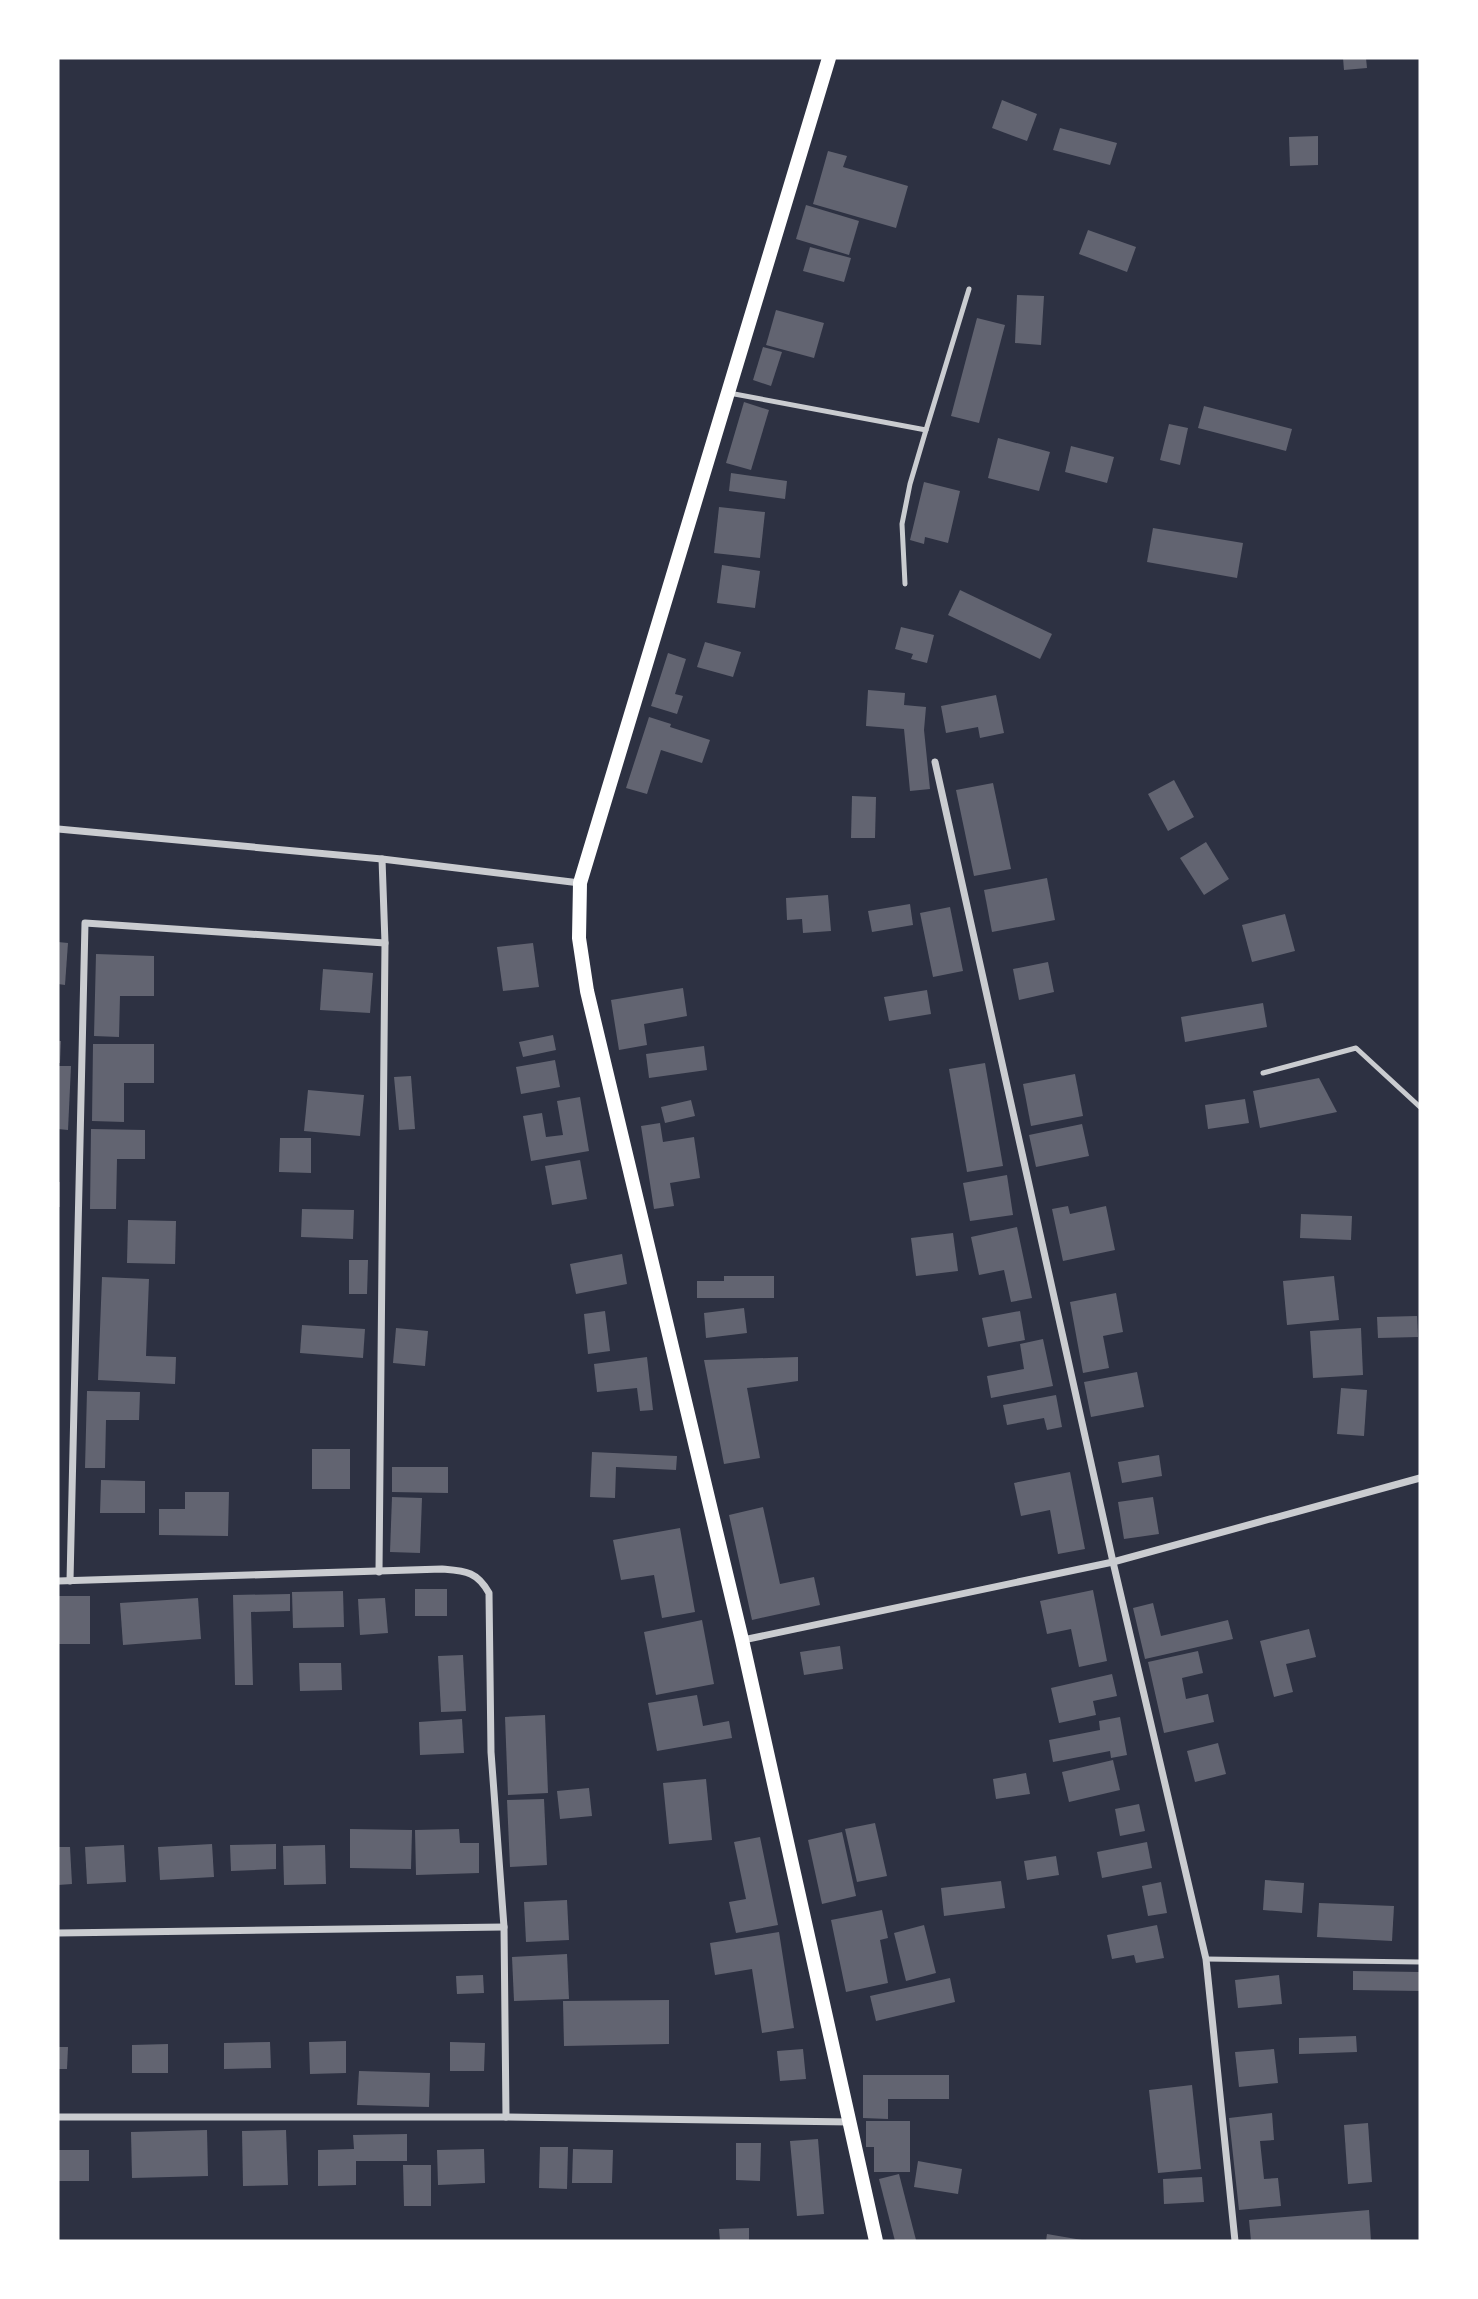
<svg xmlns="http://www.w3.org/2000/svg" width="1478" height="2299" viewBox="0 0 1478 2299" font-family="Mulish,sans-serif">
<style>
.building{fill:#626471}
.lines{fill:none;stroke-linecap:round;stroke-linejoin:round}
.service{stroke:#caccd0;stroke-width:5}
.minor{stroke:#caccd0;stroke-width:7}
.secondary{stroke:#fff;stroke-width:14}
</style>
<rect width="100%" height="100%" fill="#2d3142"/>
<g class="building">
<path d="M1343,58H1366L1367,68L1344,70Z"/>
<path d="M1002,100L1037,114L1027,141L992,128Z"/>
<path d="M1060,128L1117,143L1110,165L1053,150Z"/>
<path d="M1318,136V165L1290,166L1289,137Z"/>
<path d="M828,151L847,156L843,167L908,186L896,228L813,204Z"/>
<path d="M806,205L859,221L849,255L796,239Z"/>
<path d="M1088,230L1136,247L1127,272L1079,254Z"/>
<path d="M810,247L851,258L844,282L803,271Z"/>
<path d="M1017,295L1044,296L1041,345L1015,343Z"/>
<path d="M776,310L824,323L814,358L766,345Z"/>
<path d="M977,318L1005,325L979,423L951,416Z"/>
<path d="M763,347L782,352L771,386L753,380Z"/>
<path d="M744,402L769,410L751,470L726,463Z"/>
<path d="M1204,406L1292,429L1286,451L1198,428Z"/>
<path d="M1169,424L1188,428L1180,465L1160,460Z"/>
<path d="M998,438L1050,452L1039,491L988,478Z"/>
<path d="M1071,446L1114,457L1107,483L1065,472Z"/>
<path d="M731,473L787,481L785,499L729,491Z"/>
<path d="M924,482L960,491L948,543L925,537L924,544L910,540Z"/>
<path d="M719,507L765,512L760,558L714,553Z"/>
<path d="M1153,528L1243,543L1237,578L1147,562Z"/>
<path d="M722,565L760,571L755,608L717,603Z"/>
<path d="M960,590L1052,634L1040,659L948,615Z"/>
<path d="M901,627L934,635L927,663L911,659L913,654L895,649Z"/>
<path d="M705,642L741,652L733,677L697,667Z"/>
<path d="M668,653L686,659L675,694L683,696L677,714L651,706Z"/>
<path d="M868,690L905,693L904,705L926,707L924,730L930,789L910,791L904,729L866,726Z"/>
<path d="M996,695L1004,733L980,738L978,727L946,733L941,706Z"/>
<path d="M649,717L671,724L670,727L710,740L702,763L661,750L647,794L626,788Z"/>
<path d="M1174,780L1194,817L1168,831L1148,794Z"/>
<path d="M993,783L1011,869L974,876L956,790Z"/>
<path d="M852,796L876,797L875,838H851Z"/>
<path d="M1206,842L1229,879L1204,895L1180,858Z"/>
<path d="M1047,878L1055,920L992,932L984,890Z"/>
<path d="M828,895L831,931L803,933L802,919L787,920L786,898Z"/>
<path d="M910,904L913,925L872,932L868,911Z"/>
<path d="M950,907L963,971L933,977L920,913Z"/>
<path d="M1285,914L1295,951L1252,962L1242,925Z"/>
<path d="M58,942L68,943L65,985L58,984Z"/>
<path d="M533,943L539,987L503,991L497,947Z"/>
<path d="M96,954L154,956V996H120L119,1037L94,1036Z"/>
<path d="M1048,962L1054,992L1019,1000L1013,969Z"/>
<path d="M323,969L373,973L370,1013L320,1010Z"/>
<path d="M683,988L687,1016L644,1024L647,1045L619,1050L611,1000Z"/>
<path d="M927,990L931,1014L889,1021L884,997Z"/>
<path d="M1263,1003L1267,1027L1185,1042L1181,1017Z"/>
<path d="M553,1035L556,1050L523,1057L519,1042Z"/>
<path d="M58,1041H61L60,1063H58Z"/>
<path d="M93,1044H154V1083H124V1122L92,1121Z"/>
<path d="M704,1046L707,1070L649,1078L646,1054Z"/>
<path d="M555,1060L560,1087L521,1094L516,1067Z"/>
<path d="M985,1063L1003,1166L967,1172L949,1069Z"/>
<path d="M58,1066H71L68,1130L58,1129Z"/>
<path d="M1075,1074L1083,1116L1031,1126L1023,1084Z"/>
<path d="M411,1076L415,1129L399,1130L394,1077Z"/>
<path d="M1319,1078L1337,1112L1260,1128L1253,1091Z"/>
<path d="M308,1090L364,1095L360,1136L304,1131Z"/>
<path d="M580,1097L589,1151L531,1161L523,1116L542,1113L546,1137L563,1135L557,1101Z"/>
<path d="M1245,1099L1249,1123L1208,1129L1205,1105Z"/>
<path d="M691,1100L695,1116L665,1123L661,1107Z"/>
<path d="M660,1123L663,1142L694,1137L700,1178L670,1183L674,1206L654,1209L641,1126Z"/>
<path d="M1082,1124L1089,1156L1036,1167L1029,1135Z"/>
<path d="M91,1129L145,1130V1159H117L116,1209H90Z"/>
<path d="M280,1138H311V1173L279,1172Z"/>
<path d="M580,1160L587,1199L552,1205L545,1166Z"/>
<path d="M1007,1175L1013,1215L970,1221L963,1183Z"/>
<rect x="58" y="1182" width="2" height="25"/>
<path d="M1068,1206L1070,1214L1106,1206L1115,1250L1063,1261L1052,1209Z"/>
<path d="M302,1209L354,1210L353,1239L301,1237Z"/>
<path d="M1301,1214L1352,1216L1351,1240L1300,1238Z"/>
<path d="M128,1220L176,1221L175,1264L127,1263Z"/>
<path d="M1017,1227L1032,1298L1011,1302L1004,1270L979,1275L971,1237Z"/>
<path d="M953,1233L958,1271L916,1276L911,1238Z"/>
<path d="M622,1254L627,1284L576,1294L570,1264Z"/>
<path d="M349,1260H368L367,1294H349Z"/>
<path d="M724,1276H774V1298H697V1281H724Z"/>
<path d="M1334,1276L1339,1320L1287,1325L1283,1281Z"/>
<path d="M102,1277L149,1279L146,1356L176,1357L175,1384L98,1380Z"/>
<path d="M1116,1293L1123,1332L1103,1336L1109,1368L1083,1373L1070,1302Z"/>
<path d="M744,1308L747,1333L706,1338L704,1313Z"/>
<path d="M605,1311L610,1351L588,1354L584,1314Z"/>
<path d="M1020,1311L1025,1340L988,1347L982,1318Z"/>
<path d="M1417,1316L1418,1337L1378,1338L1377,1317Z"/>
<path d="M302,1325L365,1329L363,1358L300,1353Z"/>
<path d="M396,1328L428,1331L425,1366L393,1363Z"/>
<path d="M1361,1328L1363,1375L1313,1378L1310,1331Z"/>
<path d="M1043,1339L1053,1386L991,1398L987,1376L1024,1369L1020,1344Z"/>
<path d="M647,1357L653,1410L640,1411L637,1388L597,1392L594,1364Z"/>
<path d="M798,1357V1381L747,1388L760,1458L724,1464L704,1360Z"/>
<path d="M1137,1372L1144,1407L1091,1417L1084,1382Z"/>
<path d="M1341,1388L1367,1390L1364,1436L1337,1434Z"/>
<path d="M87,1391L140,1392L139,1420H106L105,1468H85Z"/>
<path d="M1056,1395L1062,1427L1047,1430L1044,1418L1007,1425L1003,1405Z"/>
<rect x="312" y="1449" width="38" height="40"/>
<path d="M592,1452L677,1456L676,1470L616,1467L615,1498L590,1497Z"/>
<path d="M1159,1455L1162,1476L1122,1483L1118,1462Z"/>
<path d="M392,1467H448V1493L392,1492Z"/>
<path d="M1070,1472L1085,1549L1058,1554L1050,1510L1021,1516L1014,1483Z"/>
<path d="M101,1480L145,1481V1513H100Z"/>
<path d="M185,1492H229L228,1536L159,1535V1509H185Z"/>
<path d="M392,1497L422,1498L420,1553L390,1552Z"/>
<path d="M1153,1497L1159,1534L1124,1539L1118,1502Z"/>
<path d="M763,1507L780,1584L814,1577L820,1605L752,1620L729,1515Z"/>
<path d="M680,1528L695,1612L662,1618L654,1575L621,1580L613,1540Z"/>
<rect x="415" y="1589" width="32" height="27"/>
<path d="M1093,1590L1107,1661L1079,1667L1071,1629L1047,1634L1040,1601Z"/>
<path d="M343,1591L344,1627L293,1628L292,1592Z"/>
<path d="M290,1594V1611L251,1612L253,1685H235L233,1595Z"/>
<rect x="59" y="1596" width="31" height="48"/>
<path d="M198,1598L201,1639L123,1645L120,1603Z"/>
<path d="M385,1598L388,1633L360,1635L358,1599Z"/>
<path d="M1153,1603L1161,1636L1228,1620L1233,1639L1145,1659L1133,1608Z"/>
<path d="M702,1620L714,1684L656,1695L644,1632Z"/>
<path d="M1309,1629L1316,1657L1286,1664L1293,1692L1274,1697L1260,1641Z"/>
<path d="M840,1646L843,1669L804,1675L800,1652Z"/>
<path d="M1198,1651L1203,1673L1182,1678L1186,1699L1208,1694L1214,1722L1164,1733L1148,1662Z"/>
<path d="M463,1655L466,1711L441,1712L438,1656Z"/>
<path d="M299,1663H341L342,1690L300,1691Z"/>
<path d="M1112,1674L1117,1696L1093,1701L1096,1715L1059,1723L1051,1688Z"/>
<path d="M697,1695L703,1726L729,1721L732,1738L657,1751L648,1703Z"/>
<path d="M545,1715L548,1793L508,1795L505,1717Z"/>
<path d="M1120,1717L1127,1755L1111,1758L1110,1751L1053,1762L1049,1740L1100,1730L1099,1721Z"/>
<path d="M462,1719L464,1753L420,1755L419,1722Z"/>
<path d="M1218,1743L1226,1774L1195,1782L1187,1751Z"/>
<path d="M1113,1760L1120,1790L1069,1802L1062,1772Z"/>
<path d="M1026,1773L1030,1794L996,1799L993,1779Z"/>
<path d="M706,1779L712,1840L669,1844L663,1783Z"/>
<path d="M589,1788L592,1816L560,1819L557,1791Z"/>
<path d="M544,1799L547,1865L510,1867L507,1800Z"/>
<path d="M1139,1804L1145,1831L1120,1836L1115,1809Z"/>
<path d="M875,1823L887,1876L857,1882L845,1829Z"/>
<path d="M350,1829L412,1830L411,1869L350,1868Z"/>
<path d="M459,1829L460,1843H479V1873L416,1875L415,1830Z"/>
<path d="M842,1832L856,1896L822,1904L808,1840Z"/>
<path d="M760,1837L778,1925L736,1933L729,1902L746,1899L734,1842Z"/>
<path d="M1147,1842L1152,1868L1102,1878L1097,1852Z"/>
<path d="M212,1844L214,1877L160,1880L158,1847Z"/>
<path d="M276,1844V1869L231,1871L230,1845Z"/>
<path d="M124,1845L126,1882L87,1884L85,1847Z"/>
<path d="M325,1845L326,1884L284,1885L283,1846Z"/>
<path d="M58,1847H70L72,1884L58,1885Z"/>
<path d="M1056,1856L1059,1875L1027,1880L1024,1861Z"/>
<path d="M1265,1880L1304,1883L1302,1913L1263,1910Z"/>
<path d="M1001,1881L1005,1908L944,1916L941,1888Z"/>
<path d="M1161,1882L1167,1913L1148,1916L1142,1886Z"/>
<path d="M567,1900L569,1940L526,1942L524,1902Z"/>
<path d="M1319,1903L1394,1906L1392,1941L1317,1937Z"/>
<path d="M882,1910L888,1938L880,1940L888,1983L846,1992L831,1920Z"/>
<path d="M924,1925L936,1973L906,1981L894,1933Z"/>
<path d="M1157,1925L1164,1958L1136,1963L1134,1955L1112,1959L1107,1935Z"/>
<path d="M779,1932L794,2028L762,2033L752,1969L715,1975L710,1943Z"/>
<path d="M567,1954L569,1999L514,2001L512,1957Z"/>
<path d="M1353,1971L1420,1972V1991L1353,1990Z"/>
<path d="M483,1975L484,1993L457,1994L456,1976Z"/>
<path d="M1279,1975L1282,2004L1238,2008L1235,1980Z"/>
<path d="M950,1978L955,2002L876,2021L870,1996Z"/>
<path d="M669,2000V2044L564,2046L563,2001Z"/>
<path d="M1356,2036L1357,2052L1299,2054V2038Z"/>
<path d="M346,2041V2073L310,2074L309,2042Z"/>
<path d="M270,2042L271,2068L224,2069V2043Z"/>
<path d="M450,2042L485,2043L484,2071H450Z"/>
<path d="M168,2044V2073H132V2045Z"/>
<path d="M58,2047H68L67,2069H58Z"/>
<path d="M803,2049L806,2079L780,2081L777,2051Z"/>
<path d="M1274,2049L1278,2083L1239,2087L1235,2052Z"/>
<path d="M359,2071L430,2073L429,2107L357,2105Z"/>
<path d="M863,2075H949V2099H888V2119L863,2118Z"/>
<path d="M1192,2085L1201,2169L1158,2173L1149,2090Z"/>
<path d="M1272,2113L1274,2140L1260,2141L1264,2179L1278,2178L1281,2206L1239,2210L1229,2118Z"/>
<path d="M866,2121H910V2172H874V2147H866Z"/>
<path d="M1368,2123L1372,2182L1348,2184L1344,2125Z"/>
<path d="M207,2130L208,2176L132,2178L131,2132Z"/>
<path d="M286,2130L288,2185L243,2186L242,2131Z"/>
<path d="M407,2134V2161H356V2185L318,2186V2150L354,2149L353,2135Z"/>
<path d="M818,2139L824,2214L797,2216L790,2141Z"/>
<path d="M736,2143H761L760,2181L736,2180Z"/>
<path d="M540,2147H568L567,2189L539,2188Z"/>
<path d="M484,2149L485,2183L438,2185L437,2150Z"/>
<path d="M573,2149L613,2150L612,2183H572Z"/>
<rect x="58" y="2150" width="31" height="31"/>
<path d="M918,2161L962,2169L958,2194L914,2187Z"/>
<path d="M403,2165H431V2206H404Z"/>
<path d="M899,2174L916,2240L913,2241H895L879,2179Z"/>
<path d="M1202,2177L1204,2202L1164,2204L1163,2179Z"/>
<path d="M1369,2210L1371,2241H1251L1249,2220Z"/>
<path d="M749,2228V2241H720L719,2229Z"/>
<path d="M1047,2234L1082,2240V2241H1046Z"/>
</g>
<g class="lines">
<g class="service">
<path d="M729,393L926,430L969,289"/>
<path d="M905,584L902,524L910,484L926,430"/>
<path d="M1263,1073L1356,1048L1420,1107"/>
<path d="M1206,1959L1420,1962"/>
</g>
<g class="minor">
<path d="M935,762L1113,1562L1206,1959L1235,2241"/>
<path d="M58,829L382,859L580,883"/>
<path d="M379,1572L385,943L382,859"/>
<path d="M58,1581L442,1569C465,1571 477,1571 489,1593L491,1752L504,1927L506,2117"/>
<path d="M70,1581L85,923L385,943"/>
<path d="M743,1640L1113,1562L1420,1478"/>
<path d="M58,1933L504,1927"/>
<path d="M58,2117H506L851,2122"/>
</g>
<path class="secondary" d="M829,58L580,883L579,938L587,991L742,1640L876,2241"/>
</g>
<rect width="1478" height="2299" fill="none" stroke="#ffffff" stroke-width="119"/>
</svg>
